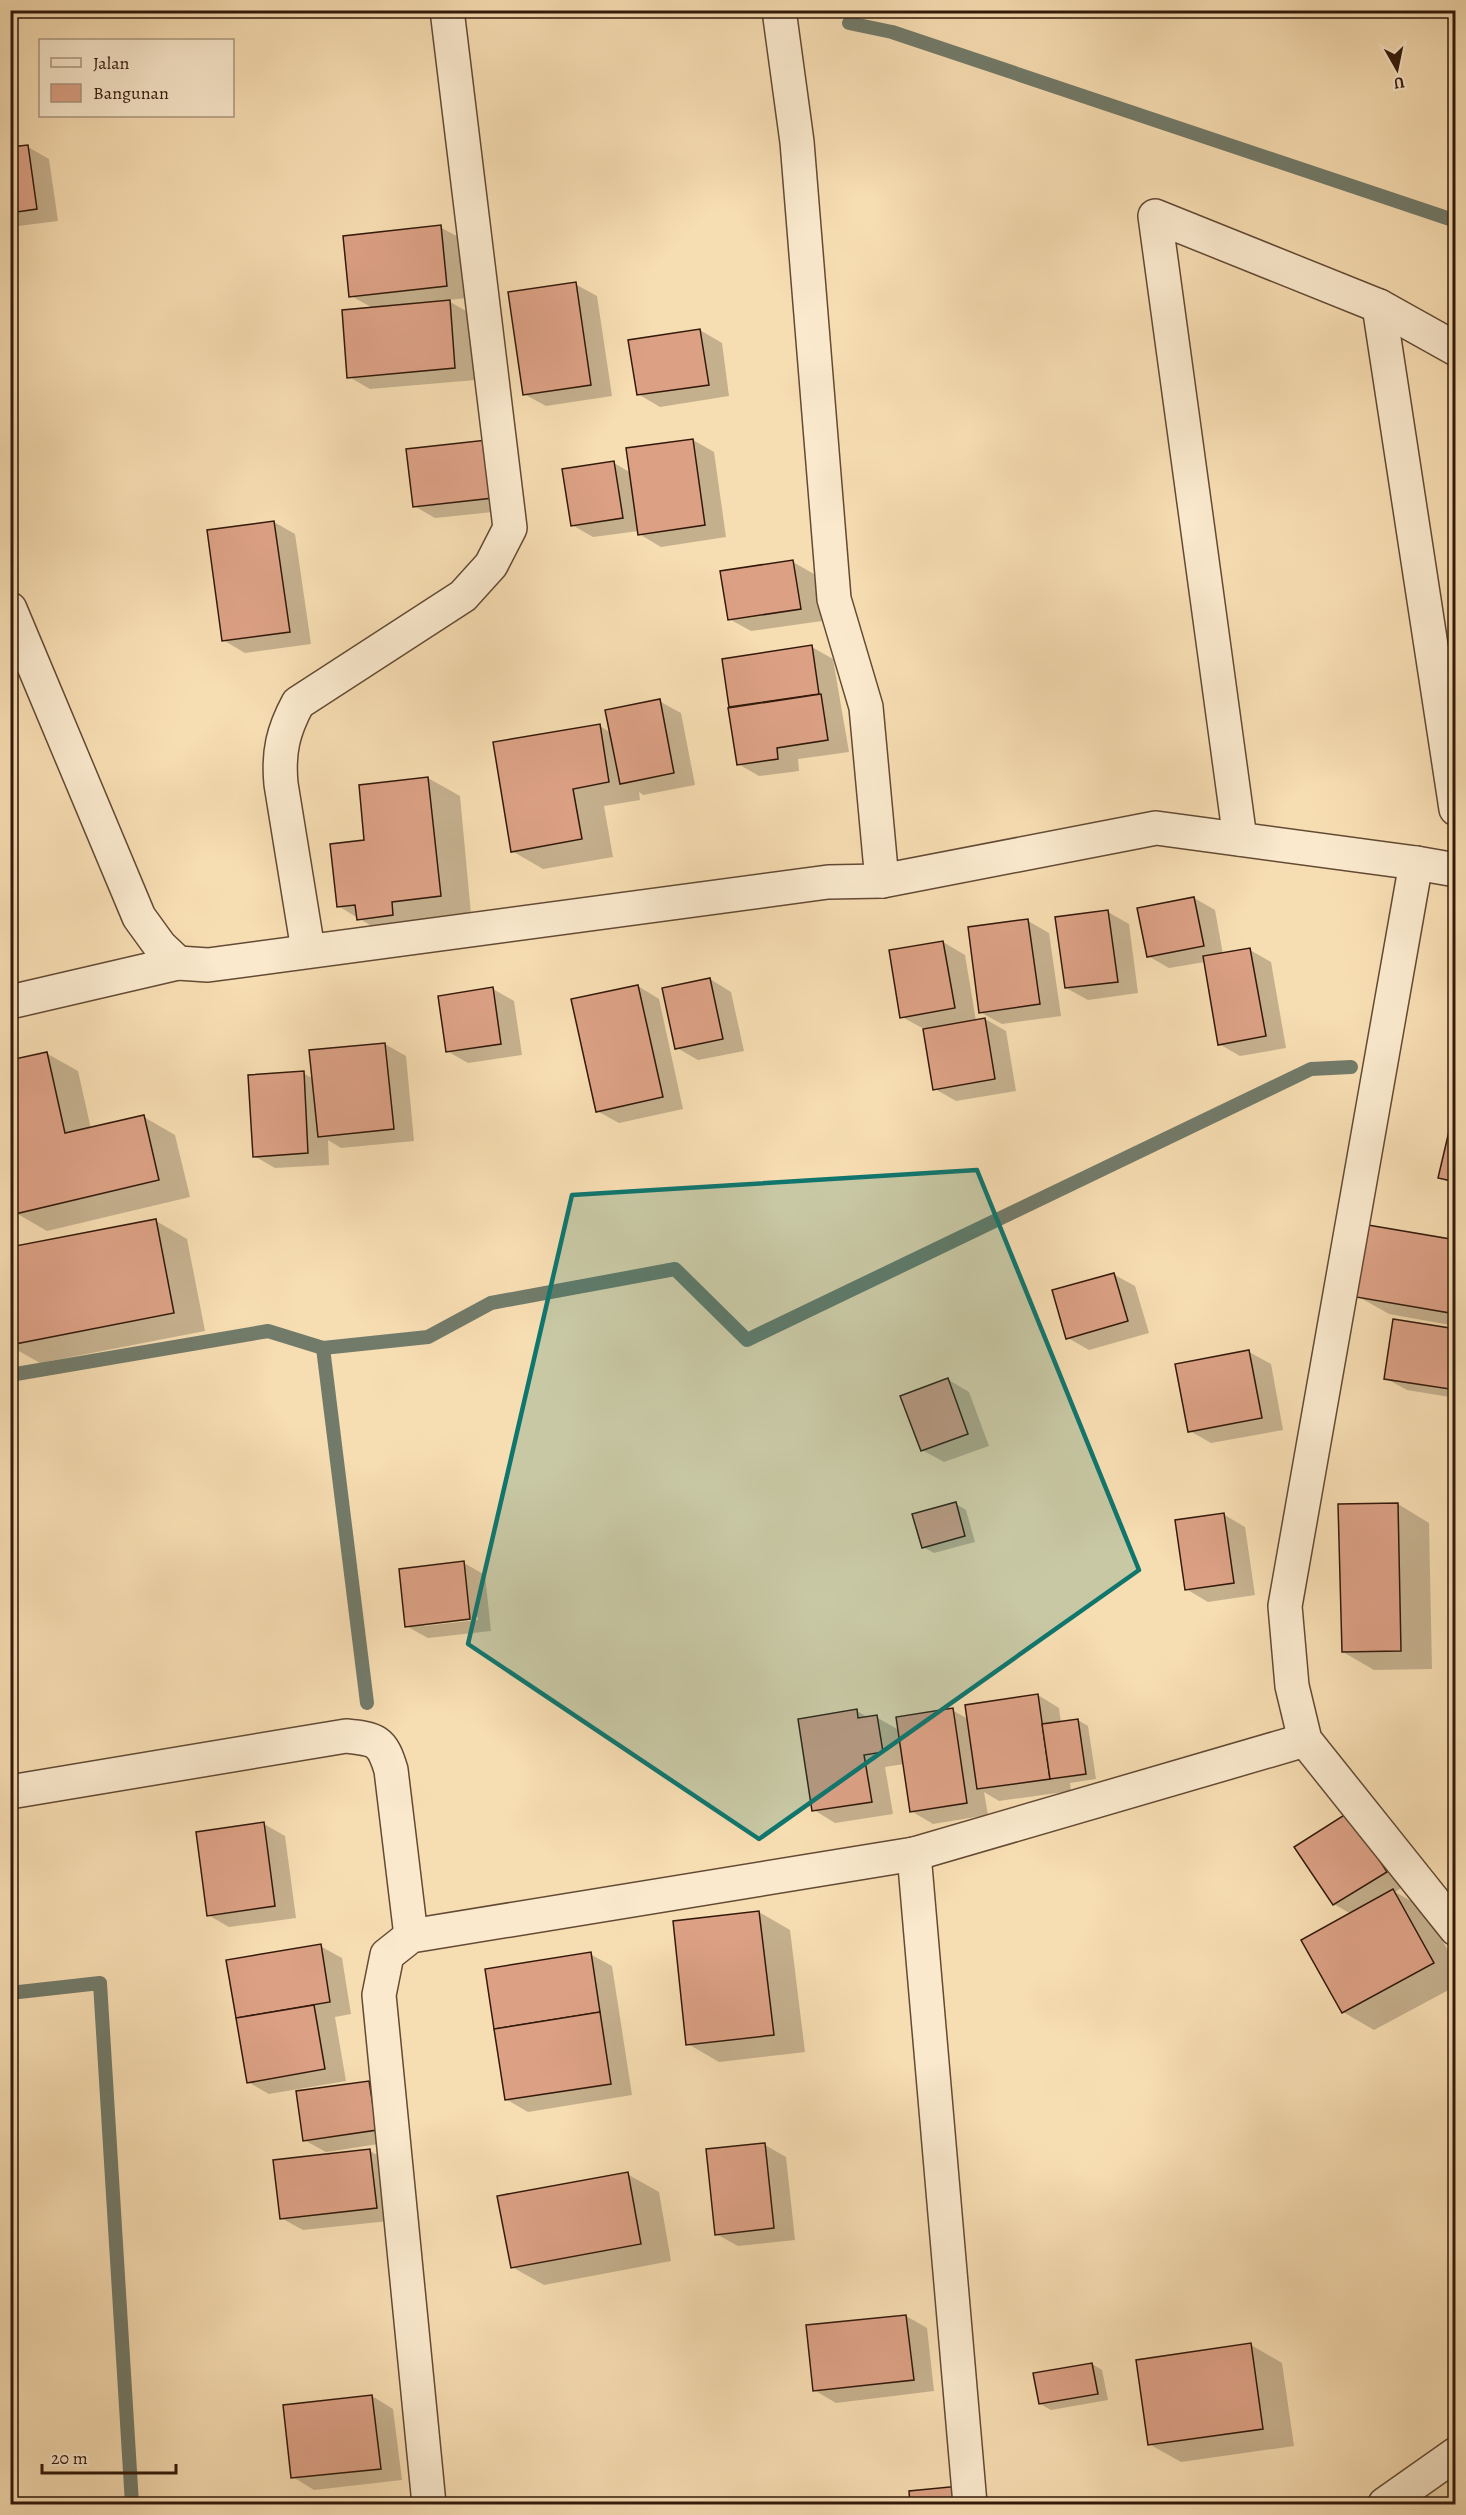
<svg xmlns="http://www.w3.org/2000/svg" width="1466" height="2515" viewBox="0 0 1466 2515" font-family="Alegreya,serif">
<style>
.shadow{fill:#0003;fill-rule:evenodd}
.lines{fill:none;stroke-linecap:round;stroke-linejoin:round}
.stream{stroke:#727b6a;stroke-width:14}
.building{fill:#dca185;stroke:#32190a;stroke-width:1.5}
.minor-casing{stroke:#634a34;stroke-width:36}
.minor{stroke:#fae9cd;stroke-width:33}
.marked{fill:#0f766e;fill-opacity:0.2;stroke:#0f766e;stroke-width:4.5;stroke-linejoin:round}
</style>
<rect width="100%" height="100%" fill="#f7ddb2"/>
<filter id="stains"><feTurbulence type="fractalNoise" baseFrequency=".00333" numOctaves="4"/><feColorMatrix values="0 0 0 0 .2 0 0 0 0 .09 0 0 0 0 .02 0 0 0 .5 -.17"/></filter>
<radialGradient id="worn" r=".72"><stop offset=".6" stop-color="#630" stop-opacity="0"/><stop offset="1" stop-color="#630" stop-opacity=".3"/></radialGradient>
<g class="shadow">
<path d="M28,147L49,159L58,221L10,227V149Z"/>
<path d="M440,227L462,239L468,298L447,300L471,314L476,380L370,389L349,377L373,308L351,296Z"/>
<path d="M575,284L597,296L612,396L546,406L524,394Z"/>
<path d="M700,330L722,343L729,396L660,407L638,394Z"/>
<path d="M693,440L714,452L726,537L661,547L639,534V531L593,537L572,525L614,463L631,473Z"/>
<path d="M407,450L523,509L435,518L414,506Z"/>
<path d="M274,522L295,534L311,644L245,653L223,640Z"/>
<path d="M793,562L814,574L822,621L751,631L729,619Z"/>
<path d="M812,647L833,659L849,752L798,759L799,771L759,776L738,764L724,660Z"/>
<path d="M659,701L681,713L695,785L643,795L639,792L640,800L604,806L613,857L543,869L512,851L600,726L611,733Z"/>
<path d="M428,778L460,796L471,914L423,919L424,933L390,937L338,906L366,841Z"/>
<path d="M1194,898L1215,910L1223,954L1250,950L1271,962L1286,1048L1240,1056L1219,1044L1205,962L1169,968L1148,956Z"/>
<path d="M1108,912L1129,924L1138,993L1088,1000L1066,988Z"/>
<path d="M1028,921L1049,933L1061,1016L1002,1024L980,1012Z"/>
<path d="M943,942L965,955L976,1021L985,1019L1006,1031L1016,1091L956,1101L935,1089L924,1029L902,1017Z"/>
<path d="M710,979L731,992L744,1051L698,1060L677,1048Z"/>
<path d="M638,986L659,999L683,1109L619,1123L597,1111Z"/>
<path d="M493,989L514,1001L522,1055L468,1063L447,1051Z"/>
<path d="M385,1044L406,1056L414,1141L341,1148L328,1140L329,1165L275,1168L254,1156L303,1073L314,1079Z"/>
<path d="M46,1053L78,1071L91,1129L144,1117L175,1135L190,1197L47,1231L16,1213Z"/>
<path d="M1456,1112V1186L1440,1177Z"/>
<path d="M156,1221L187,1239L205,1331L40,1363L10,1346V1249Z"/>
<path d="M1456,1242V1326L1389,1314L1357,1296Z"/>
<path d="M1113,1274L1135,1286L1149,1333L1089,1350L1068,1338Z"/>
<path d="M1456,1331V1398L1407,1390L1385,1378Z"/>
<path d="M1249,1352L1271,1364L1283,1430L1211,1443L1190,1431Z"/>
<path d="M947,1379L969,1392L989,1446L944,1462L922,1450Z"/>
<path d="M956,1504L966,1510L975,1542L934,1553L923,1547Z"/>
<path d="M1398,1504L1429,1523L1432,1669L1374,1670L1343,1652Z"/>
<path d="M1223,1514L1245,1527L1255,1595L1208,1602L1186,1589Z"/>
<path d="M464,1563L485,1575L491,1631L428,1638L406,1626ZM478,1617V1620L424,1626V1623Z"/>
<path d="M1038,1695L1059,1708L1061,1723L1078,1720L1088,1726L1096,1779L1070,1783L1071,1791L999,1801L984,1792L988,1815L933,1824L911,1811L904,1764L885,1767L893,1814L835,1823L814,1810L857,1711L869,1718L876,1717L899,1730L952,1710L968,1719Z"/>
<path d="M1349,1814L1407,1884L1395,1892L1425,1909L1456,1965V1986L1374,2030L1343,2012L1351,1914L1334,1904Z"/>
<path d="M264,1824L285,1836L296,1918L229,1927L208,1915Z"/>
<path d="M759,1912L790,1930L805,2052L719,2062L688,2044Z"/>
<path d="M320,1946L342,1958L351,2014L335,2017L346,2081L269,2094L248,2082L227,1961Z"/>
<path d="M590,1954L612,1966L632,2095L528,2112L507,2100Z"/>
<path d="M369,2083L390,2095L398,2141L326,2152L304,2140Z"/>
<path d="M765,2145L786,2157L795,2240L738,2246L716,2234Z"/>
<path d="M370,2151L391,2163L398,2220L303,2230L281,2218Z"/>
<path d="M627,2174L659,2192L671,2261L544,2285L512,2267Z"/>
<path d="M906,2316L927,2328L934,2391L836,2403L814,2390Z"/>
<path d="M1251,2345L1282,2363L1294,2446L1181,2462L1149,2444Z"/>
<path d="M1092,2364L1102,2370L1108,2400L1051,2410L1040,2404Z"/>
<path d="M372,2396L393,2409L402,2480L314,2490L293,2477Z"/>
<path d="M911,2493L981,2504H912Z"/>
</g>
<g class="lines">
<g class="stream">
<path d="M849,23L892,32L1456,221"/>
<path d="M323,1348L367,1703"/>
<path d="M10,1375L268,1331L323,1348L428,1337L491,1303L675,1269L747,1340L1311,1069L1351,1067"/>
<path d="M10,1993L100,1983L132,2504"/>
</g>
</g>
<g class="building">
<path d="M28,145L37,209L10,213V147Z"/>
<path d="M441,225L447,286L349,297L343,236Z"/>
<path d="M576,282L591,385L523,395L508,292Z"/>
<path d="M450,300L455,368L347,378L342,310Z"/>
<path d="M700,329L709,385L637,395L628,340Z"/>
<path d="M496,439L502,497L413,507L406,449Z"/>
<path d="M693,439L705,525L638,535L626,448Z"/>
<path d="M614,461L623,518L571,526L562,469Z"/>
<path d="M274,521L290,632L222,641L207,530Z"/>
<path d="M793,560L801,609L728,620L720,571Z"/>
<path d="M812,645L819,694L729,707L722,659Z"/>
<path d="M821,694L828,740L777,748L778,759L737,765L728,708Z"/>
<path d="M660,699L674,773L620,784L605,710Z"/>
<path d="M600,724L609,782L573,789L582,839L511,852L493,742Z"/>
<path d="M428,777L441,896L392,902L393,915L357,920L355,905L337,907L330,844L364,840L359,785Z"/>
<path d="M1194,897L1204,946L1147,957L1137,908Z"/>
<path d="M1108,910L1118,982L1065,988L1055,917Z"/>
<path d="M1028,919L1040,1004L979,1013L968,927Z"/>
<path d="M943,941L955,1008L900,1018L889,950Z"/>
<path d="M1250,948L1266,1036L1218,1045L1203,956Z"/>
<path d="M710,978L723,1039L675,1049L662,988Z"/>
<path d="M638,985L663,1097L596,1112L571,999Z"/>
<path d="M493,987L501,1044L446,1052L438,996Z"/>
<path d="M985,1018L995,1079L933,1090L923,1029Z"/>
<path d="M385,1043L394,1129L318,1137L309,1050Z"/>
<path d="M47,1052L65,1133L144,1115L159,1180L15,1214L10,1197V1060Z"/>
<path d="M304,1071L308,1153L253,1157L248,1075Z"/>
<path d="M1454,1110H1456V1182L1438,1178Z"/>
<path d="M156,1219L174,1313L10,1345V1247Z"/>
<path d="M1368,1225L1456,1240V1314L1356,1297Z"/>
<path d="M1114,1273L1128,1321L1066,1339L1052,1290Z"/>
<path d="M1393,1319L1456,1329V1390L1384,1379Z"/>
<path d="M1249,1350L1262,1418L1188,1432L1175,1364Z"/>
<path d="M948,1378L968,1434L921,1451L900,1396Z"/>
<path d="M956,1502L965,1536L922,1548L912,1514Z"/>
<path d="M1398,1503L1401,1651L1342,1652L1338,1504Z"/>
<path d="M1224,1513L1234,1583L1185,1590L1175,1520Z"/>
<path d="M464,1561L470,1619L405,1627L399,1569Z"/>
<path d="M1038,1694L1050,1779L977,1789L965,1705Z"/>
<path d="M953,1708L967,1803L910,1812L896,1717Z"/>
<path d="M857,1709L858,1718L877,1715L883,1752L864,1755L872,1802L812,1811L798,1719Z"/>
<path d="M1078,1719L1086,1774L1050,1779L1042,1724Z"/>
<path d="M1349,1812L1387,1872L1333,1905L1294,1847Z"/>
<path d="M264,1822L275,1906L207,1916L196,1832Z"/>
<path d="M1393,1889L1434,1963L1342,2013L1301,1940Z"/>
<path d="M759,1911L774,2035L686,2045L673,1921Z"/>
<path d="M321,1944L330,2002L236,2018L226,1960Z"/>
<path d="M591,1952L600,2012L494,2029L485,1969Z"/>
<path d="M314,2005L325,2069L247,2083L236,2018Z"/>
<path d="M600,2012L611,2084L505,2100L494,2029Z"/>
<path d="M369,2081L377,2130L303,2141L296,2091Z"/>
<path d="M765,2143L774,2228L715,2235L706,2149Z"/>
<path d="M370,2149L377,2208L280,2219L273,2160Z"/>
<path d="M628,2172L641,2244L511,2268L497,2196Z"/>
<path d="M906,2315L914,2380L813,2391L806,2325Z"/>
<path d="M1251,2343L1263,2429L1148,2445L1136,2360Z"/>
<path d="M1092,2363L1098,2394L1039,2404L1033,2373Z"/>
<path d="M372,2395L381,2469L291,2478L283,2405Z"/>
<path d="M960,2486L962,2504H910L909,2491Z"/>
</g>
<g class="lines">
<defs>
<g id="minor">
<path d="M779,10L797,142L834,599L866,707L882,881"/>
<path d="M1379,306L1456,809"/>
<path d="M10,609L139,917L160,946L178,963L208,965L828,882L882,881L1156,828L1416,863L1456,870"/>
<path d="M1240,839L1155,216L1379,306L1456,349"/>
<path d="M1416,863L1285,1606L1292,1686L1305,1740L1456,1929"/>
<path d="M308,950L281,784C278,752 283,731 298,703L463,596L491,565L510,528L447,10"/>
<path d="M10,1002L178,963"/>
<path d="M10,1792L346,1736C376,1739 382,1740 391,1770L411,1936"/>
<path d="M914,1854L970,2504"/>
<path d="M429,2504L379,1995L387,1955L411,1936L914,1854L1305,1740"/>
<path d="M1385,2504L1456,2454"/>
</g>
</defs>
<use href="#minor" class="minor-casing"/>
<use href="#minor" class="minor"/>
</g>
<path class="marked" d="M977,1170L1139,1570L759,1839L468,1644L572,1195Z"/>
<rect width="1466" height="2515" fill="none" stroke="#f7ddb2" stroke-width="36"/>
<rect x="12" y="12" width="1442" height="2491" fill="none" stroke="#32190a" stroke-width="3"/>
<rect x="18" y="18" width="1430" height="2479" fill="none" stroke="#32190a" stroke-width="1.5"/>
<rect x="39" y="39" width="195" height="78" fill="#fae9cd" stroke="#aa967f" stroke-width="1.5"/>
<rect x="51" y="58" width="30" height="9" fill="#fae9cd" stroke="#aa967f" stroke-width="1.5"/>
<text x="93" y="69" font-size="18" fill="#32190a">Jalan</text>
<rect x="51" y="84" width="30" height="18" fill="#dca185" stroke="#aa967f" stroke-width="1.5"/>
<text x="93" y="99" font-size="18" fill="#32190a">Bangunan</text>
<g transform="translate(1397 69) rotate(171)" stroke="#fae9cd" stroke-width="4.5" paint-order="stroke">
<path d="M0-4.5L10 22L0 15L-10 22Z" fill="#32190a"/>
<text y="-9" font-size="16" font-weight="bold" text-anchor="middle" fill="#32190a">U</text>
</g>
<path d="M42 2464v9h134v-9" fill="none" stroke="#32190a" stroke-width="3"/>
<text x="51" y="2464" font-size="18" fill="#32190a" stroke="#fae9cd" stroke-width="4.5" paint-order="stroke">20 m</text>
<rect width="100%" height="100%" filter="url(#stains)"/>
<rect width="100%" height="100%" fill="url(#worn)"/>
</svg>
